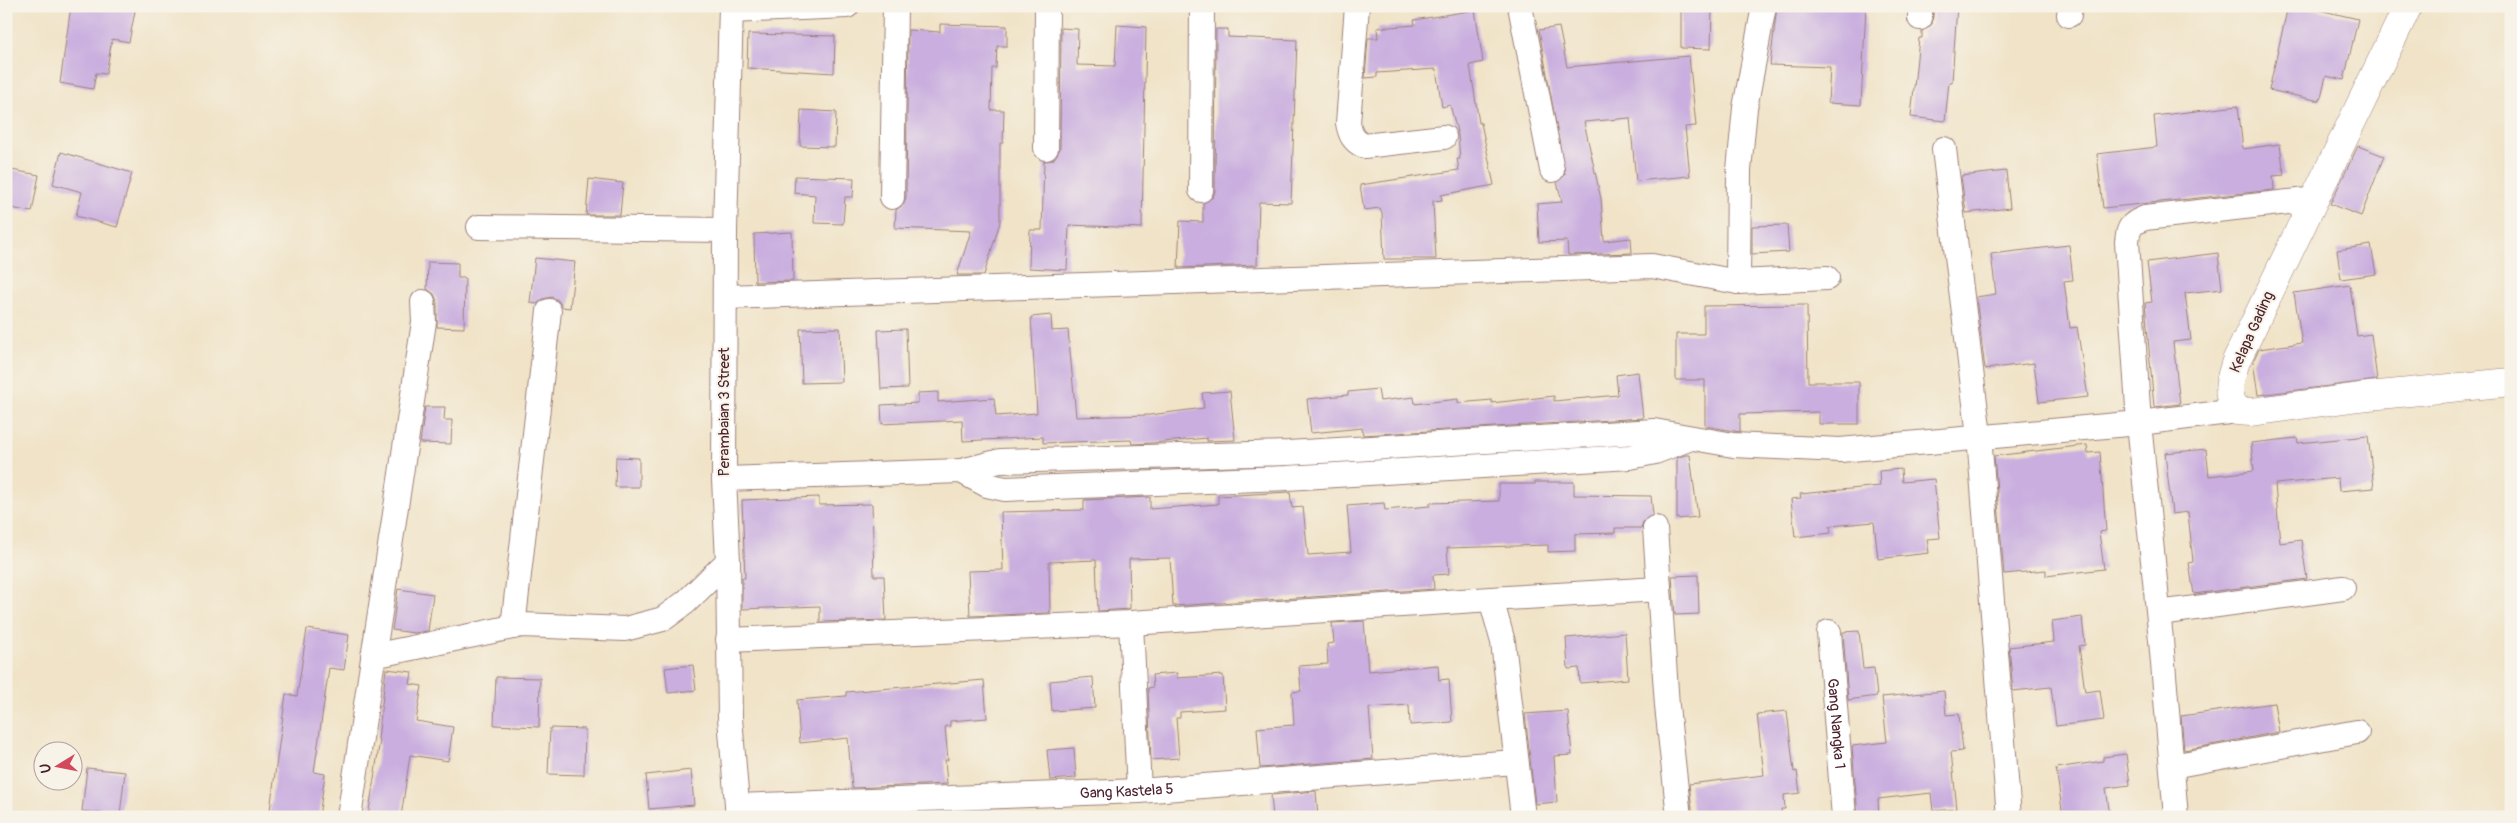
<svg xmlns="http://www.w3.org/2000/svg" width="2517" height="823" viewBox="0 0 2517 823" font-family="Pangolin,sans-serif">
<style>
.building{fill:#c9aedf}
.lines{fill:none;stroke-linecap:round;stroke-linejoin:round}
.minor-casing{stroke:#9d8179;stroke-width:26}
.tertiary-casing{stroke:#9d8179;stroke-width:29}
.minor{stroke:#fff;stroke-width:24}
.tertiary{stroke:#fff;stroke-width:28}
.labels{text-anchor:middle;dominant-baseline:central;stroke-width:4;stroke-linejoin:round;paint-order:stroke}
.street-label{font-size:15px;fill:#4a1f2b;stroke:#f7f3e8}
</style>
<rect width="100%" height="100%" fill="#f7f3e8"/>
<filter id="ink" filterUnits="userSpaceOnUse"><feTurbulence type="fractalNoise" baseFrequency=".02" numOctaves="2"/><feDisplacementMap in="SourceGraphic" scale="10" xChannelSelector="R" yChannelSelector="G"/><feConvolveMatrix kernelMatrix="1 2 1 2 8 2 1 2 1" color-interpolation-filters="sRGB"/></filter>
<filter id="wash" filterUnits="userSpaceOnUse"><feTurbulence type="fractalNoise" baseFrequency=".0096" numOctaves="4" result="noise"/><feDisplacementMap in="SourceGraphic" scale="20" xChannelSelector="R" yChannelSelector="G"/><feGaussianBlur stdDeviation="1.12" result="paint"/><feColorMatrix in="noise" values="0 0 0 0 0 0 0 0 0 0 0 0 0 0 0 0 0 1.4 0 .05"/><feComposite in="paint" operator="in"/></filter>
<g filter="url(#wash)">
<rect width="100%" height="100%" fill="#f0e3c7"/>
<g id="blocks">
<g class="building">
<path d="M71,6H136L129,42L112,39L106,74L96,73L93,89L60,83Z"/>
<path d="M1777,6H1866L1861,105L1828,103L1830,67L1770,65Z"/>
<path d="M1934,6H1957L1952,82H1949L1945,121L1911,117L1919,38H1922V31L1932,24Z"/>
<path d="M2288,6H2302L2358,19L2344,80L2326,76L2320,101L2269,90Z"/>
<path d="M1681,9L1712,10L1711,49L1681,48Z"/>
<path d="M1475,10L1483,62L1470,65L1479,123H1481L1494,185L1441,195L1442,200L1433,201L1436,259H1384L1382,213L1380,208L1364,210L1360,185L1459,170L1457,159H1460L1458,135L1450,105L1442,107L1436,69L1377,73V77L1365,78L1368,38H1378L1377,28L1415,25L1414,20Z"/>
<path d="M940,24L1007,26V46H997L996,68H992L991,110H1004L1003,143H1000V222L984,275H957L971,231L895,228L896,210L904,204L906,197L908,30L940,32Z"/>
<path d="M1117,25L1146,27L1142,228L1069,225L1067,270L1029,268L1030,230H1042L1044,161L1053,160L1060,149L1061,28L1078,29L1077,65L1115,66Z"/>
<path d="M1559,27L1567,67L1689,56L1696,126L1685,127L1690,176L1636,181L1630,118L1584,122L1601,199L1604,241L1631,238L1632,253L1568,255L1567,241L1539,242L1537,204L1562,202L1557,182L1565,174L1539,30Z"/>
<path d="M1216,29H1228V37L1297,40L1291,203L1259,202L1257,265L1178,268L1180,221L1203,222V203L1213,197L1215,191Z"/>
<path d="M748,34L835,36L834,73L747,68Z"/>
<path d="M2238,106L2243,149L2280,144L2284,175L2273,176L2274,190L2103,208L2097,154L2157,147L2154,116Z"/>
<path d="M801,110L836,112L835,147L800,146Z"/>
<path d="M2358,146L2384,156L2361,216L2330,204Z"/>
<path d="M61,152L132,173L117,227L76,216L82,192L53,184Z"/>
<path d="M6,169L39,175L32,212L6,207Z"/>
<path d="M2006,171L2010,208L1966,213L1961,176Z"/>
<path d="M795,176L854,178L853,197H845L843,224L814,223L815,195L794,193Z"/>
<path d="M589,179L623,183L620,215H586Z"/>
<path d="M1787,225L1789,252L1752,254V226Z"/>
<path d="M792,232L793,281L755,282L754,234Z"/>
<path d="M2069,245L2073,280L2064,281L2070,328L2077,327L2088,397L2039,402L2034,363L1985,369L1976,297L1996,294L1991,254Z"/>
<path d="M2371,245L2376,274L2341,279L2337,250Z"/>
<path d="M2218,253L2222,289L2185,293L2191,340L2173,342L2180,404L2154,407L2145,303L2152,302L2147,262Z"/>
<path d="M535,258L575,262L570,308L562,307L558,300L551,297L543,299L537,304L530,303Z"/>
<path d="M428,262L458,263V278H465L464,328L437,327V301L434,294L427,289Z"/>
<path d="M2350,285L2357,336L2371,334L2377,380L2258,395L2253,361L2259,349L2302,343L2294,293Z"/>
<path d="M1807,305L1808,382H1859V424H1819V412L1740,414V432L1705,426V380H1676V334H1704V306Z"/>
<path d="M1051,315L1052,331L1068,330L1076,417L1150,415L1204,408L1202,393L1230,391L1235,440L1207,441V438L1153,443L1132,444L1131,440L1043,443V437L963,441L962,420L882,424L881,405L918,403V393L938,392V402L994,398L996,416L1037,413L1031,317Z"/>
<path d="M840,328L842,382L802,383L800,329Z"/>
<path d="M906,329L908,388L881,389L878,330Z"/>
<path d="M1638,372L1643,418L1363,435L1362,428L1311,433L1307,399L1348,395V392L1378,389L1380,401L1414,397L1415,404L1458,399V403L1492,400V403L1554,396V401L1618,395L1616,375Z"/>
<path d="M425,407H445L444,420H452L451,444L420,443Z"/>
<path d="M2368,436L2374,488L2339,491L2338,478L2275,484L2280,543L2301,540L2307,579L2194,594L2189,563L2193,562L2188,512L2172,514L2165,453L2206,449L2209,476L2254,471L2251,443L2297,438L2298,443Z"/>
<path d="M2087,445L2088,453L2100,452L2106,531L2099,532L2104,569L2046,576V570L2004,574L1994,456Z"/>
<path d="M1685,455H1690L1698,517L1677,519V458Z"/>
<path d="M616,457L639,458V487H615Z"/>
<path d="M1901,469L1902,482L1934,479L1940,538L1927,539L1929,553L1878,559L1874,522L1830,526L1831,533L1795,537L1791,499L1801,498L1800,494L1880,486L1879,471Z"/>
<path d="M1535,482H1574V495L1651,496L1653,515L1643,522L1641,528H1615V533L1575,534V551L1548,552V545L1447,548L1449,574L1433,575L1434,589L1173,606L1170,558L1129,559L1130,609L1098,611L1096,560L1049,562L1050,613L970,616L968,571L1003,570L1001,512L1084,510V500L1150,497V509L1218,504V496L1290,492L1292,508L1303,507L1308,555L1351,552L1347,506L1384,503L1385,510L1430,506V503L1499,501V484H1535Z"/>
<path d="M819,497V505L872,504L874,576H884L886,620L820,622V606L742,609V578H745L742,500Z"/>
<path d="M1698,575L1699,614L1675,615L1672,576Z"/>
<path d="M398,589L433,594L428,631L414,633L392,630Z"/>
<path d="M2082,617L2085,645L2079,646L2085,692L2100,690L2104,720L2056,726L2051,687L2013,691L2009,647L2054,642L2052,621Z"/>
<path d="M1364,621L1368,671L1438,665L1439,680L1449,679L1452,722L1410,725L1409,705L1369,708L1373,759L1260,768L1257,728L1294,725L1292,692L1301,691L1299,666L1328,664L1327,644L1334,643L1332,623Z"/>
<path d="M307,629L349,635L344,670L329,668L314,772L325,774L319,817H269L286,694L297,696Z"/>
<path d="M1859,631L1863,669L1874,668L1877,696L1848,700L1843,632Z"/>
<path d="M1625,633L1628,679L1580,683L1579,668L1568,669L1566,638Z"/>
<path d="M693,665L696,690L668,693L665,668Z"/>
<path d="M386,669L412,672L410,684L422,686L416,721L453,727L448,761L410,755L401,817H368L380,740L378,739Z"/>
<path d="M1177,673V678L1223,675L1225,709L1180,712V718H1176L1179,758L1151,760L1148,688L1153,687L1152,675Z"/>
<path d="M496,677L540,678L539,727L494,725Z"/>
<path d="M1093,677L1095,708L1052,711L1050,681Z"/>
<path d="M984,680L987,718L950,721V726H945L948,760H945L947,784L852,788L848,738L800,743L797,700L846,696V692Z"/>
<path d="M1944,691L1946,715L1959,714L1963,751L1951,752L1957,809L1933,811L1931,793L1878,799L1879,816L1858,817L1852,746L1887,742L1882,697Z"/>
<path d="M2274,703L2279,732L2184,750L2181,716Z"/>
<path d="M1568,711L1572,755L1554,756L1557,802L1535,804L1525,714Z"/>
<path d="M1787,711L1794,772L1797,771L1800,793L1784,795L1785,809H1781L1782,817H1693L1689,784L1764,775L1757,714Z"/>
<path d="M550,728L585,729L584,775L548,774Z"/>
<path d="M1074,748L1076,778L1050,780L1047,750Z"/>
<path d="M2126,754L2130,785L2106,788L2110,817H2063L2056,768L2103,761V757Z"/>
<path d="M87,768L125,772L120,815L82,811Z"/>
<path d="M691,770L694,805L649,809L646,775Z"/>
<path d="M1316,791L1318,817H1273L1271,795Z"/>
</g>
</g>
</g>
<g filter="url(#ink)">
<use href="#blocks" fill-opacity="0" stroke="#9d8179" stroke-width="1"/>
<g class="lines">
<defs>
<g id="minor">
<path d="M731,6L725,230L724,479L728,561L730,718L738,817"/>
<path d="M1357,6L1348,123C1350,134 1353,141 1364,146L1444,137"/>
<path d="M1520,6L1552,170"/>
<path d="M1920,6V18"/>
<path d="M731,11L847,6"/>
<path d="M2069,15L2070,6"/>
<path d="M1046,148L1047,6"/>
<path d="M1944,149L1979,436L2009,817"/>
<path d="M1201,190L1202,6"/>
<path d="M892,197L895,6"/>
<path d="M479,227L725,230"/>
<path d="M1738,282L1739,170L1745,108L1764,6"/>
<path d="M725,297L1652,266L1738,282L1827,278"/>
<path d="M961,471L987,485L1005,489L1287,478L1630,457L1655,452L1691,438"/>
<path d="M724,479L961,471L1000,461L1288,453L1654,431L1733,445L1840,450L2139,423L2127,242C2128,228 2131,223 2145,218L2316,199"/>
<path d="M1655,528L1667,706L1679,817"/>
<path d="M1491,599L1659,589"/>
<path d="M2159,613L2343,588"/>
<path d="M1131,623L1139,791"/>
<path d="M513,627L549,311"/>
<path id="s1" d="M1829,632L1844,817"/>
<path d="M728,640L1131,623L1491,599L1503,642L1523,817"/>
<path d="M373,656L522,625L625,629L663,619L686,602L728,561"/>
<path d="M2172,766L2357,732"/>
<path id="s2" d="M737,806L1139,791L1515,762"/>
<path d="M349,817L424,322L423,302"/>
<path d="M2176,817L2161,640L2139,423L2237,411"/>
</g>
<path id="tertiary" d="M2408,6L2236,361C2230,381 2224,392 2237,411L2251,412L2359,397L2511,382"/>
</defs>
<use href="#minor" class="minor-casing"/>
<use href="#tertiary" class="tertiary-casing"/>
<use href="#minor" class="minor"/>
<use href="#tertiary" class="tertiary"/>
</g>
</g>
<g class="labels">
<g class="street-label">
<text transform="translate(2252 332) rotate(-66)">Kelapa Gading</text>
<text transform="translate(724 412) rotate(-90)">Perambaian 3 Street</text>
<text stroke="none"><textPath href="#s1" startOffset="92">Gang Nangka 1</textPath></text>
<text stroke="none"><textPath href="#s2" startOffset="390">Gang Kastela 5</textPath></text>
</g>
</g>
<rect width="2517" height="823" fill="none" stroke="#f7f3e8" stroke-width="25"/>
<g transform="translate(58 766) rotate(260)"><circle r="24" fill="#f7f3e8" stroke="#b29e9c"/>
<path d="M0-4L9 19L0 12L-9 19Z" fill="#d1495b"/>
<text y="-8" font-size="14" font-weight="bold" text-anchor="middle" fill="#4a1f2b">U</text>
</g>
</svg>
